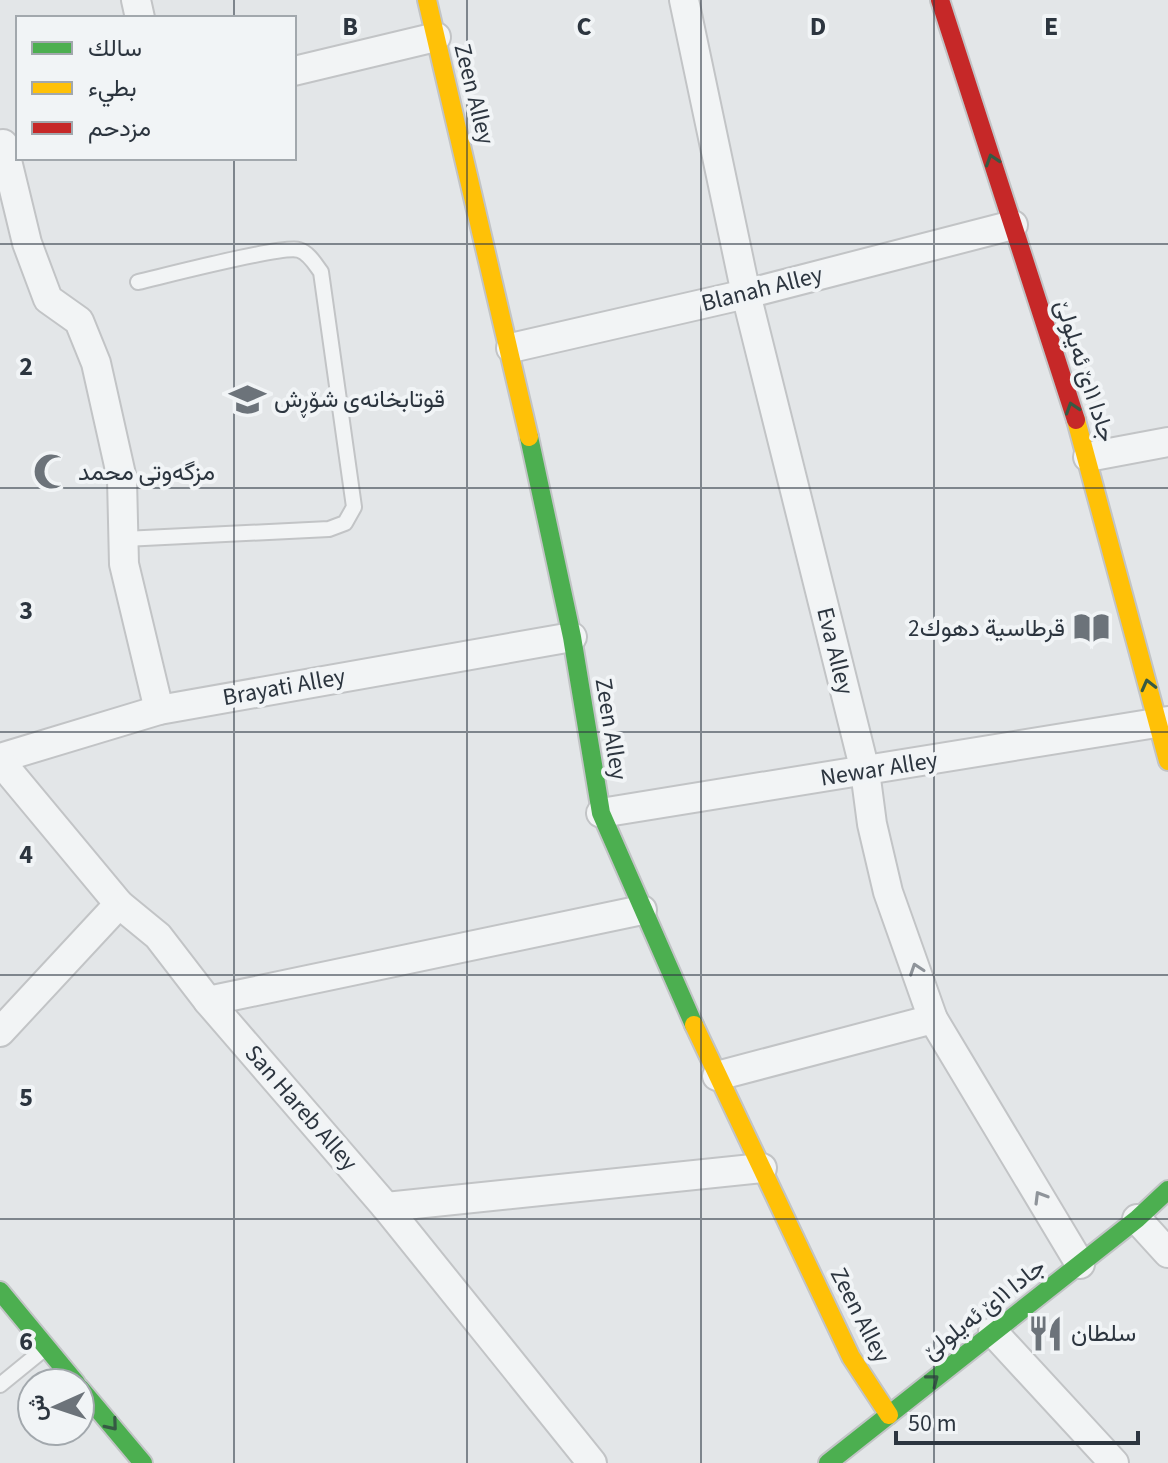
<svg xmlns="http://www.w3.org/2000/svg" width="1168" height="1463" viewBox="0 0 1168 1463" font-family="'Source Sans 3',Vazirmatn,sans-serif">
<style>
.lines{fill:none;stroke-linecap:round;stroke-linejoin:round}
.lane-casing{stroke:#c2c4c6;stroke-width:18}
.street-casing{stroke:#c2c4c6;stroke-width:32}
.fast-casing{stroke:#c2c4c6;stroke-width:22}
.slow-casing{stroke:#c2c4c6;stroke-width:22}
.jam-casing{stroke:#c2c4c6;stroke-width:22}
.lane{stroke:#f2f4f5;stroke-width:14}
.street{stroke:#f2f4f5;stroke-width:28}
.fast{stroke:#4caf50;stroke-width:18}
.slow{stroke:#ffc107;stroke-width:18}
.jam{stroke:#c62828;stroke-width:18}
.oneway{stroke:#365a44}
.oneway2{stroke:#8f949a}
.grid{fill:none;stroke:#2c353f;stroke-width:2;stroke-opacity:0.55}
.labels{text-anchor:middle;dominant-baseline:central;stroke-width:8;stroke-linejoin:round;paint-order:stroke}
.street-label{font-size:24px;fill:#2c353f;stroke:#f1f4f6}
.poi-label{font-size:24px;fill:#2c353f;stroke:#f1f4f6;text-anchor:start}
.grid-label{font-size:26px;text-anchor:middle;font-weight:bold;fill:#2c353f;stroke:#f1f4f6;stroke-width:8;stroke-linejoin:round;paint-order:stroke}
</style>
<rect width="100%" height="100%" fill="#e3e6e8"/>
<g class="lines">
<defs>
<g id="lane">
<path d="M124,539L329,529L345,523L354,507L321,272C315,264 309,253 299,250C282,245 164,276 138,282"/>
<path d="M0,1385L43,1350"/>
</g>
<g id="street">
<path d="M136,0L140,18"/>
<path d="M684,0L746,294L865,771L872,824L888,892L933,1019L1080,1264"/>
<path d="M294,71L436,37"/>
<path d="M3,144L27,243L48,299L79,321L96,363L122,479L124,564L159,710"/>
<path d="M511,348L746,294L1013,225"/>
<path d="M1088,457L1168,442"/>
<path d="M0,758L159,710L572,637"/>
<path d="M0,761L119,904L158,936L208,1001L386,1207L592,1463"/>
<path d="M601,813L1168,721"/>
<path d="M208,1001L642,910"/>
<path d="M0,1032L119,904"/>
<path d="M717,1076L933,1019"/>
<path d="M386,1207L762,1168"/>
<path d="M1137,1219L1168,1253"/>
<path d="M993,1332L1114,1463"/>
</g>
<g id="fast">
<path d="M529,437L572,637L601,813L694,1025"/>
<path d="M0,1291L76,1383"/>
<path d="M80,1388L143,1463"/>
<path d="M828,1463L1137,1219L1168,1190"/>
</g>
<g id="slow">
<path d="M427,0L529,437"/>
<path d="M1076,420L1168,761"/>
<path d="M694,1025L851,1357L889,1415"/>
</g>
<path id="jam" d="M940,0L1076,420"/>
</defs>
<use href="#lane" class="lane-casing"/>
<use href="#street" class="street-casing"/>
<use href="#fast" class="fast-casing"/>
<use href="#slow" class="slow-casing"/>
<use href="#jam" class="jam-casing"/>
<use href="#lane" class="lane"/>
<use href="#street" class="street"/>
<use href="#fast" class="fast"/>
<use href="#slow" class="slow"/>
<use href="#jam" class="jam"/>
</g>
<defs><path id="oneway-chevron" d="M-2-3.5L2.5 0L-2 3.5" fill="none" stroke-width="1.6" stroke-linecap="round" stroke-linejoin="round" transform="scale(2)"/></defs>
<g class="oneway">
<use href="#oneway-chevron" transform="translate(992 160) rotate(-108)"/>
<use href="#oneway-chevron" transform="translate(1072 408) rotate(-108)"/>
<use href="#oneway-chevron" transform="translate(1148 685) rotate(-104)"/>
<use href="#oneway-chevron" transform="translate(933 1380) rotate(-38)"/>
<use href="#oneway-chevron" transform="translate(112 1425) rotate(50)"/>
</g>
<g class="oneway2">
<use href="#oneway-chevron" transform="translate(916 969) rotate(-109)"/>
<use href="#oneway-chevron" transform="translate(1040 1197) rotate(-121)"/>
</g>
<path class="grid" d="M234,0V18M467,0V1463M701,0V1463M934,0V1463M234,158V1463M0,244H1168M0,488H1168M0,732H1168M0,975H1168M0,1219H1168"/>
<defs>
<symbol id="school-bare" viewBox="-9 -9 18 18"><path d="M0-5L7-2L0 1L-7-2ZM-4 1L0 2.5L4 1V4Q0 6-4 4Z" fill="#6c737a" stroke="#f1f4f6" stroke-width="2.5" paint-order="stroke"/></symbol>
<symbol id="mosque-bare" viewBox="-9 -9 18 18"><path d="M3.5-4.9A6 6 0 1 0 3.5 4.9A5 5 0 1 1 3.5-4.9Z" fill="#6c737a" stroke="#f1f4f6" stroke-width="2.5" paint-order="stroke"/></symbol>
<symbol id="library-bare" viewBox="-9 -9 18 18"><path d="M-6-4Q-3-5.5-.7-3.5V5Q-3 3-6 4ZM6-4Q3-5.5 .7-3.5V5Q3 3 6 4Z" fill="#6c737a" stroke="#f1f4f6" stroke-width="2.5" paint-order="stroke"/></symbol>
<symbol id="restaurant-bare" viewBox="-9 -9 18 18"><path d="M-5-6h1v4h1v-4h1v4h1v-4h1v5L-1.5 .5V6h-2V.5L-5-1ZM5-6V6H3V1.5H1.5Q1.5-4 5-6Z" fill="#6c737a" stroke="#f1f4f6" stroke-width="2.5" paint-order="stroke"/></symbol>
</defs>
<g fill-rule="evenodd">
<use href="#school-bare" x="222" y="374" width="51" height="51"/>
<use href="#mosque-bare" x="26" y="446" width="51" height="51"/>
<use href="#library-bare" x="1066" y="602" width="51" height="51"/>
<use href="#restaurant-bare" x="1020" y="1308" width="51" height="51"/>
</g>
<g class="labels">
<g class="street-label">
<text transform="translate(474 94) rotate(76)">Zeen Alley</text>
<text transform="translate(762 289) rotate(-14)">Blanah Alley</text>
<text transform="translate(1085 371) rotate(72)">جادا ١١ێ ئه‌یلولێ</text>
<text transform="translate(835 651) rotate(76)">Eva Alley</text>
<text transform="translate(284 687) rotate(-10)">Brayati Alley</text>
<text transform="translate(611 729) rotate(81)">Zeen Alley</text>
<text transform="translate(879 769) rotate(-9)">Newar Alley</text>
<text transform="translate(301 1108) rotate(49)">San Hareb Alley</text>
<text transform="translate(984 1309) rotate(-38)">جادا ١١ێ ئه‌یلولێ</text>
<text transform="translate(860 1315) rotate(63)">Zeen Alley</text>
</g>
<g class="poi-label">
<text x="274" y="399">قوتابخانەی شۆڕش</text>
<text x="78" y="472">مزگەوتی محمد</text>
<text x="1065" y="628" text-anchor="end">قرطاسية دهوك2</text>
<text x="1071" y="1333">سلطان</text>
</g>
</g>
<g class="grid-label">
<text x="350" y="35">B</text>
<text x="584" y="35">C</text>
<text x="818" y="35">D</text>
<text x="1051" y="35">E</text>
<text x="26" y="375">2</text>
<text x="26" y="619">3</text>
<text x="26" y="863">4</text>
<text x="26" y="1106">5</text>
<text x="26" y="1350">6</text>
</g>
<rect x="16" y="16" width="280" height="144" fill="#f1f4f6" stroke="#a2a8ad" stroke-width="2"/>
<rect x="32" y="42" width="40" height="12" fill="#4caf50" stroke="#a2a8ad" stroke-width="2"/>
<text x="88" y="56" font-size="24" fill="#2c353f">سالك</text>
<rect x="32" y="82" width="40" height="12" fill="#ffc107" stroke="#a2a8ad" stroke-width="2"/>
<text x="88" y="96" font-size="24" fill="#2c353f">بطيء</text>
<rect x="32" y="122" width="40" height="12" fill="#c62828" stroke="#a2a8ad" stroke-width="2"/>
<text x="88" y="136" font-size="24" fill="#2c353f">مزدحم</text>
<g transform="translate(56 1407) rotate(267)"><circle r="38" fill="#f1f4f6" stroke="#a2a8ad" stroke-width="2"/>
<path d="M0-6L14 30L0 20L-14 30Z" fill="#6c737a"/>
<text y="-12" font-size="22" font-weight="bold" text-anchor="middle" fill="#2c353f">ش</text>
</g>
<path d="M896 1431v12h242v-12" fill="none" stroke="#2c353f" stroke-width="4"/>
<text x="908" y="1431" font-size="24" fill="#2c353f" stroke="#f1f4f6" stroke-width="6" paint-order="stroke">50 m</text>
</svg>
